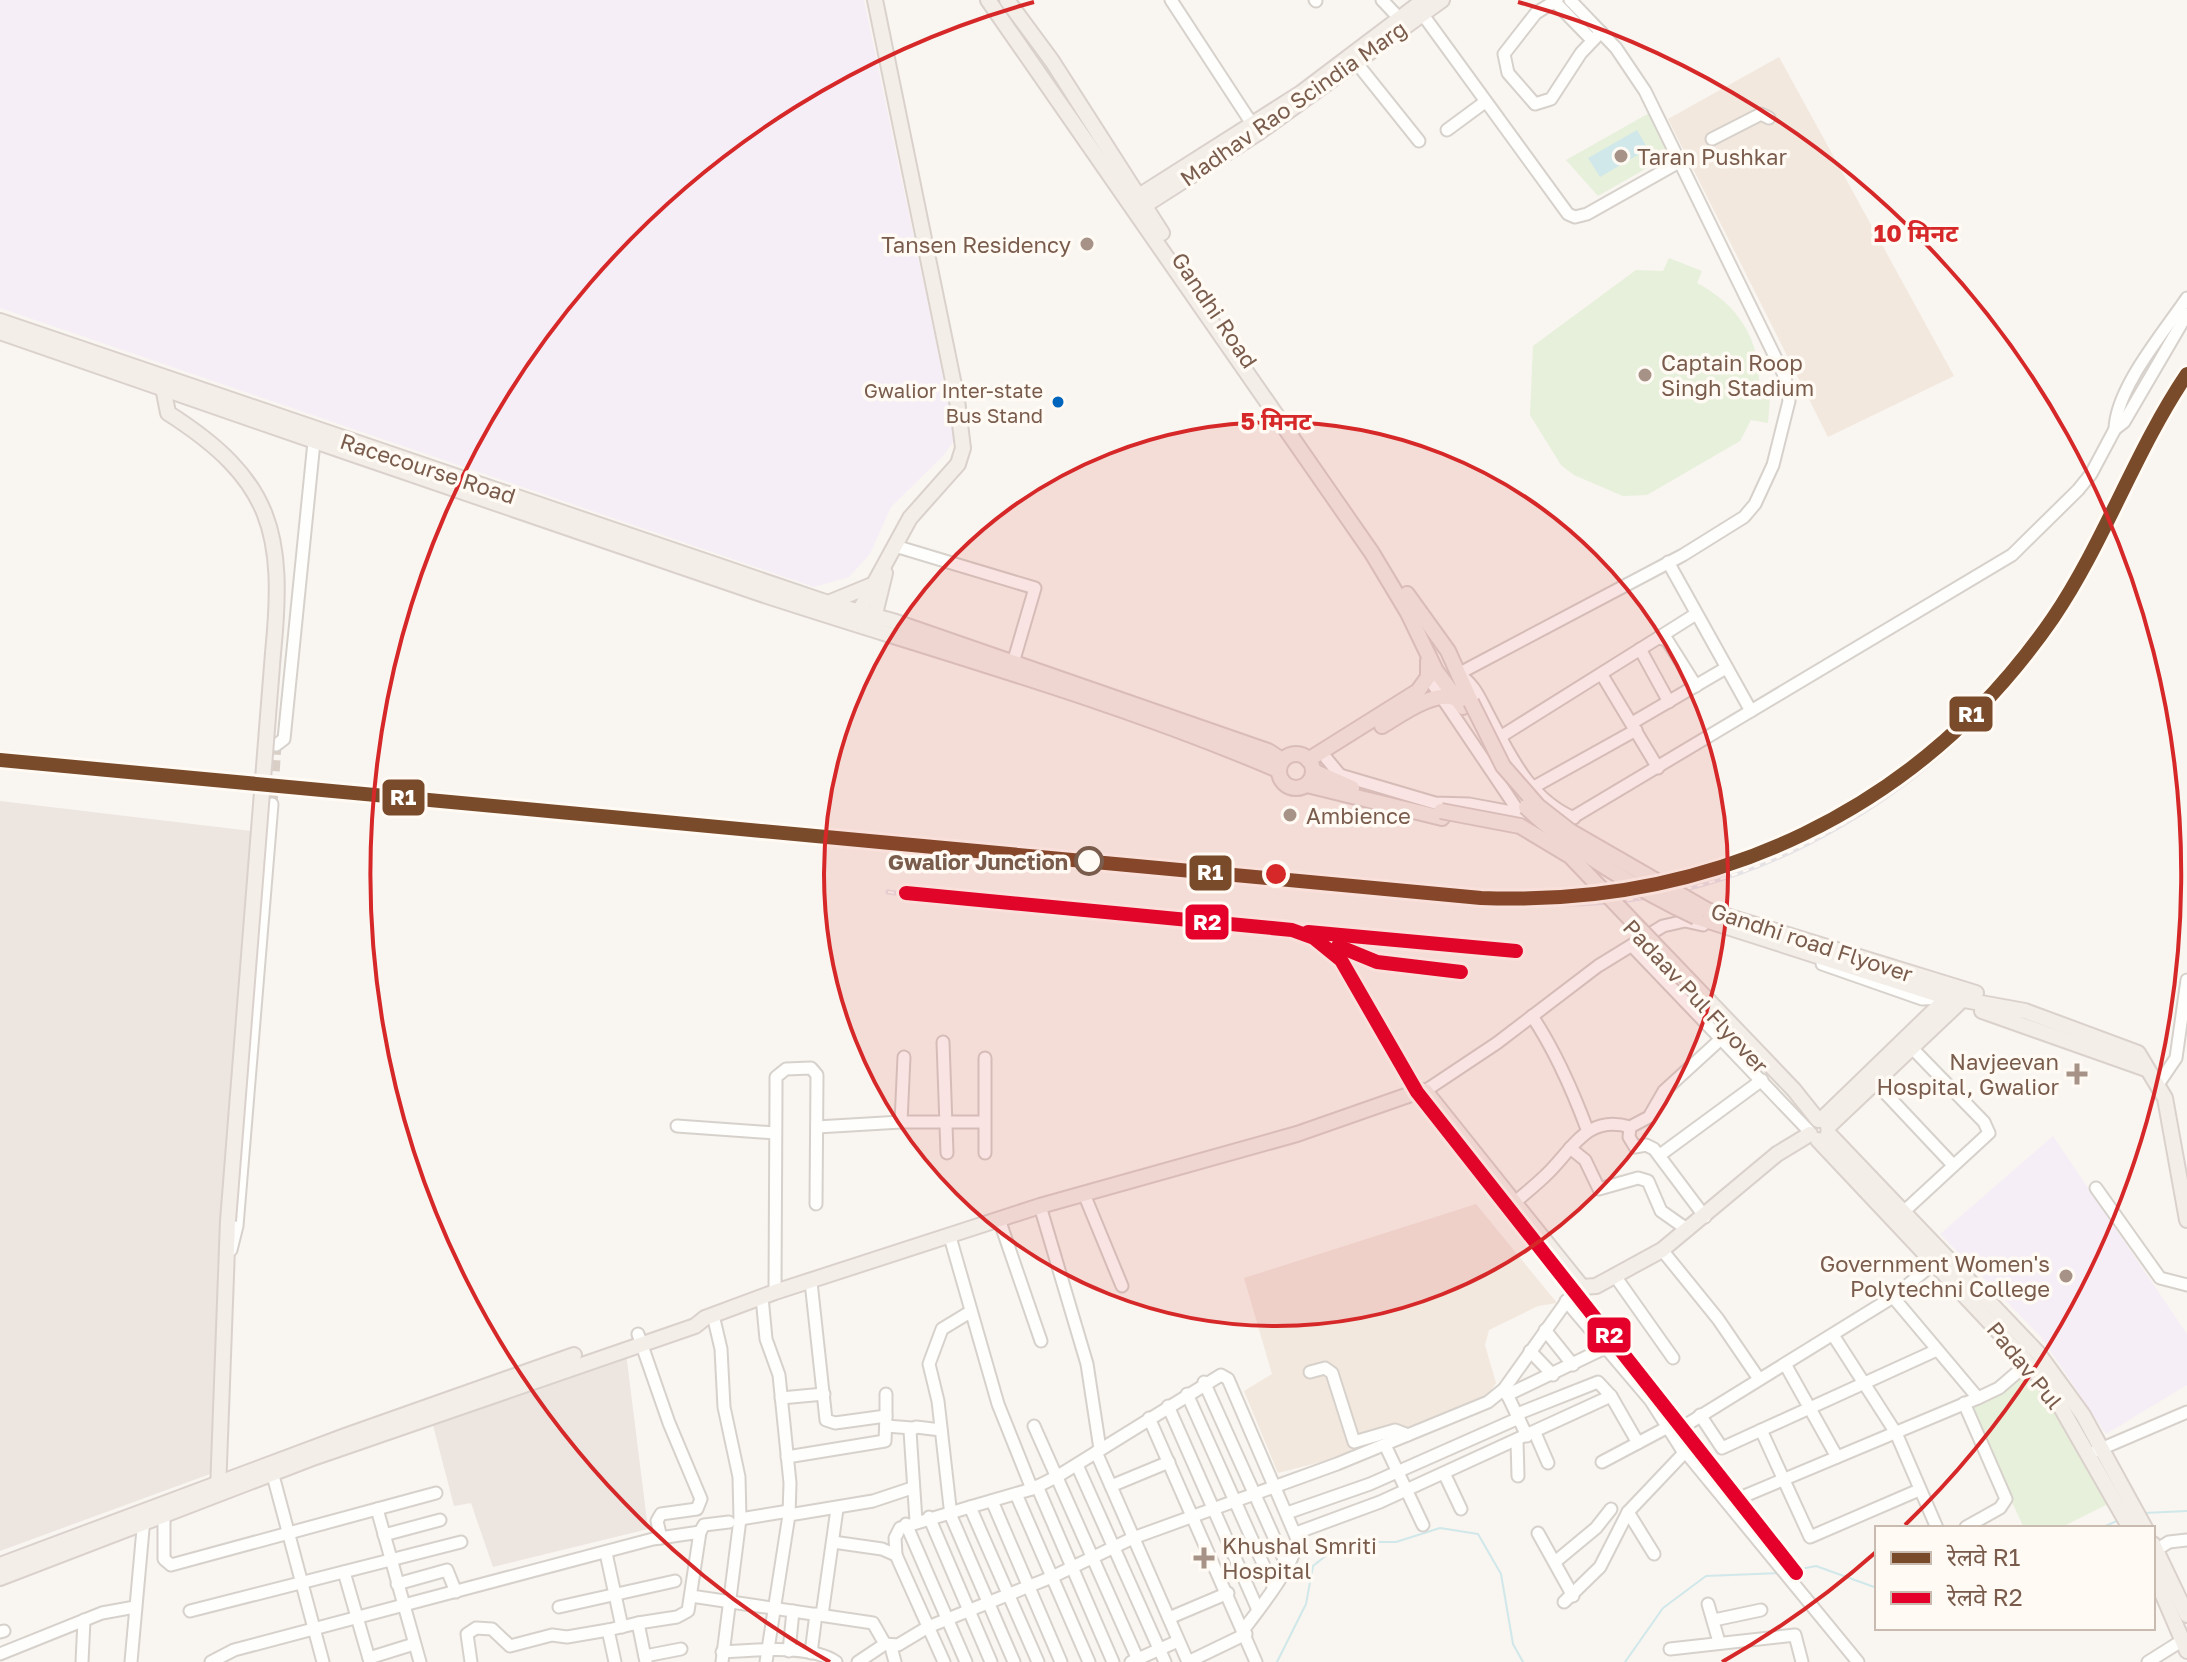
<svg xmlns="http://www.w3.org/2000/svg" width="2187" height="1662" viewBox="0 0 2187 1662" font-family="'Golos Text','Noto Sans Devanagari',sans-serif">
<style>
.residential{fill:#f2e8de}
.industrial{fill:#ede5e0}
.education{fill:#f6eef6}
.green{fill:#e7f0db}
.water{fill:#d0e8ea}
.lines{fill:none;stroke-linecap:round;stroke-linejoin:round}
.stream{stroke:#d0e8ea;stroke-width:2}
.minor-tunnel{stroke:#d9cfc7;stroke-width:11;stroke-dasharray:11 5.5;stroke-linecap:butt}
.minor-casing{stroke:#d7d1cb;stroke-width:15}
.major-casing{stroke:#dad1cc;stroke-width:18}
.minor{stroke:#fefefd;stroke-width:11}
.major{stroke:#f3eee8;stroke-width:14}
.rail-casing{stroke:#e6e3e7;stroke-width:5}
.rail{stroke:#fffaf3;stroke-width:2;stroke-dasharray:6;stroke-linecap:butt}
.minor-bridge-casing{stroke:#d7d1cb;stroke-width:15;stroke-linecap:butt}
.major-bridge-casing{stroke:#dad1cc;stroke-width:18;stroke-linecap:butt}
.minor-bridge{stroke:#fefefd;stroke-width:11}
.major-bridge{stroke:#f3eee8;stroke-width:14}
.rail-1-casing{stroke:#fffaf3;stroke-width:20}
.rail-2-casing{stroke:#fffaf3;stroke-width:20}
.rail-1{stroke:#7a4b2a;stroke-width:14}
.rail-2{stroke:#e4002b;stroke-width:14}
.ring{fill:none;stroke:#d62828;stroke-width:4}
.poi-dot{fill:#a69286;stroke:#fffaf3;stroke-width:3}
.bus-dot{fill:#0065bd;stroke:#fffaf3;stroke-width:3}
.stop-dot{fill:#fffaf3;stroke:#7a5c4d;stroke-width:4}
.labels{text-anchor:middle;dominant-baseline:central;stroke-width:7;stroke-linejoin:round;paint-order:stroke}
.bus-label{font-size:20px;fill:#7a5c4d;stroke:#fffaf3;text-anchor:end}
.street-label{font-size:22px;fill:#7a5c4d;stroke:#fffaf3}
.poi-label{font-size:22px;fill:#7a5c4d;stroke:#fffaf3;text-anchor:start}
.stop-label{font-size:22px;font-weight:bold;fill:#7a5c4d;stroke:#fffaf3;text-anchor:end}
.centre{fill:#d62828;stroke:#fffaf3;stroke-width:4}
.ring-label{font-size:24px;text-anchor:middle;font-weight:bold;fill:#d62828;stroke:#fffaf3;stroke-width:7;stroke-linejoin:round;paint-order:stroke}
.line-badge{stroke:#fffaf3;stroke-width:3}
.badge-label{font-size:22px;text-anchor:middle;font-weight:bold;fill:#fff}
</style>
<rect width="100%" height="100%" fill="#f9f5f0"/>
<g class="residential">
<path d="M1779,57L1954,376L1828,437L1668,119Z"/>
<path d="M1476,1204L1557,1303L1538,1306L1489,1330L1485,1345L1496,1383L1488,1395L1328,1460L1278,1473L1244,1391L1272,1374L1244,1278Z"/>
</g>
<g class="industrial">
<path d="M0,801L251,831L210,1474L0,1551Z"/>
<path d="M626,1353L648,1529L493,1567L471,1503L454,1506L433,1425Z"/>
</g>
<g class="education">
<path d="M0,0H864L956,438L944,455L891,507L870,554L849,577L814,587L0,308Z"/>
<path d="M2053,1136L2187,1334V1385L2106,1434L2041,1337L1940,1234Z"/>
</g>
<g class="green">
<path d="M1651,112L1675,152L1598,196L1566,160Z"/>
<path d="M1669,258L1702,271L1697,283C1737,304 1760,338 1759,384L1771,386L1768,423L1751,420L1740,441L1647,495L1623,496L1574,475L1561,465L1530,415L1533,346L1636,270L1663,271Z"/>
<path d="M2028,1368L2108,1504L2060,1528H2024L1967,1405Z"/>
</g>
<path class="water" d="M1637,130L1648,149L1600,177L1588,158Z"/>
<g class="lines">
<g class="stream">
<path d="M2144,1513L2187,1511"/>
<path d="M2101,1528L2119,1520"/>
<path d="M1790,1571L1816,1566L1877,1588"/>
<path d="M1277,1662L1306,1604L1313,1566L1343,1542H1396L1440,1528L1478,1534L1501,1574L1513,1644L1523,1662"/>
<path d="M1625,1662L1663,1608L1706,1576L1780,1573"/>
</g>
<path class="minor-tunnel" d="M272,804L276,745"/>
<defs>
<g id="minor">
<path d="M1171,0L1256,130"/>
<path d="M1315,0L1316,1"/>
<path d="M1382,0L1399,18"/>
<path d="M1557,0L1536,13L1504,54L1508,73L1535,104L1551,99L1581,53L1601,32"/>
<path d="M1570,0L1616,48L1645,91L1785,377L1789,401L1773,465L1755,504L1744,517L1683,555L1458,674C1474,683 1480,699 1488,714C1510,755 1529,799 1574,818"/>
<path d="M1555,2L1592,40"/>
<path d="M1418,8L1568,214L1575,217L1587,214L1681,161"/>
<path d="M1351,56L1419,141"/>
<path d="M1447,130L1485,102"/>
<path d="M1712,139L1761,114L1769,118"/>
<path d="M2115,429C2116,388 2164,332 2187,298"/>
<path d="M895,546L1035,588L1013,663"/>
<path d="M1668,562L1751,711"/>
<path d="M1658,638L1696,614"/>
<path d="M1640,649L1669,702"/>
<path d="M1602,675L1658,768"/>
<path d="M1428,677L1519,812"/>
<path d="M1632,723L1726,668"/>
<path d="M1500,737L1658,638L1667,640L1696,686"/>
<path d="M276,745L284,739L314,442"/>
<path d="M1326,758L1340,775"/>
<path d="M1328,777L1340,775L1435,803L1469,804L1533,816"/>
<path d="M1532,788L1636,730"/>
<path d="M1570,819L2012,555L2078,490L2091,474L2115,429L2124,422L2187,314"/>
<path d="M1632,946L1809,1131"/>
<path d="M1822,964L1922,999L1943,998"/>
<path d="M1532,1016C1556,1052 1572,1089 1587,1129"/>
<path d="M943,1042L947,1153"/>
<path d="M985,1058V1153"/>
<path d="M1874,1081L1953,1165"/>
<path d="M2159,1083L2176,1058L2187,980"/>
<path d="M1425,1091L1497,1043L1598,966L1663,926L1685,921L1703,925"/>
<path d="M901,1122H984"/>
<path d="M677,1126L775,1133"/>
<path d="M817,1127L901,1122L904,1057"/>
<path d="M1630,1127L1629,1137L1635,1147L1646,1145L1654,1149L1705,1217"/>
<path d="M1570,1148L1585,1160L1599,1189L1638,1178L1648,1181L1661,1211L1688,1230"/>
<path d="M1660,1155L1762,1080"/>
<path d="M2096,1188L2160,1278L2187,1285"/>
<path d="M1084,1194L1122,1286"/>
<path d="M1513,1204C1524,1194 1536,1185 1547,1174C1573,1149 1587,1114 1630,1127L1649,1117L1664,1091L1722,1038"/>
<path d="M1040,1206L1087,1364L1100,1449"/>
<path d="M1899,1216L1989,1133L1984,1122L1911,1047"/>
<path d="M1000,1222L1041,1341"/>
<path d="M950,1237L998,1404L1032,1489"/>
<path d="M231,1250L237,1226L272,804"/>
<path d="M1662,1250L1718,1319L1759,1379"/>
<path d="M1615,1276L1673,1358"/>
<path d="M811,1282L826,1420L835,1423L886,1416V1394"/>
<path d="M775,1292L776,1090V1077L786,1069L811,1068L817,1075L816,1204"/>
<path d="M762,1297L766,1339L779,1375L790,1483L789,1515L766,1662"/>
<path d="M1893,1297L1978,1398"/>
<path d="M970,1312L942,1329L929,1364L938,1401L951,1516L1014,1662"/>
<path d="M713,1315L721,1349L724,1407L739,1477L740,1519L722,1662"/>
<path d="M1545,1330L1573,1365"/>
<path d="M638,1334L669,1423L701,1499L697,1509L661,1514L657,1521L661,1538"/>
<path d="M1833,1335L1896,1433L1937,1528"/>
<path d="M1530,1351L1553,1375"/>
<path d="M1785,1364L1837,1457"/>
<path d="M1310,1372L1325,1368L1332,1373L1354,1442L1395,1430L1408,1435"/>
<path d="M1204,1382L1287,1566"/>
<path d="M1505,1390L1527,1436"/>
<path d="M1187,1394L1273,1586"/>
<path d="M1507,1395L1605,1348"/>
<path d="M781,1398L824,1394"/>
<path d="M1964,1403L2006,1499L2000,1508L1966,1527"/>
<path d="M1168,1406L1258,1610"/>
<path d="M1517,1414L1598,1382L1611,1396L1638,1443"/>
<path d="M1700,1415L1722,1448L1937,1350"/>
<path d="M1149,1418L1256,1662"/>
<path d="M886,1426L912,1428"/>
<path d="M1034,1426L1139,1662"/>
<path d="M1761,1430L1810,1537L1919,1490"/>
<path d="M1535,1433L1548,1463"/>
<path d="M1673,1433L1893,1297L1933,1264"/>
<path d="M1517,1441L1518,1476"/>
<path d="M1385,1445L1423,1525"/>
<path d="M1683,1449L1858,1662"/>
<path d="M2096,1451L2187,1412"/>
<path d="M1096,1452L1188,1662L1246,1634"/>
<path d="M787,1457L885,1441L886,1416"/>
<path d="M1602,1462L1668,1427"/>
<path d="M1077,1465L1165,1662"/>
<path d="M271,1468L323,1662"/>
<path d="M1444,1473L1461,1509"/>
<path d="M1037,1486L1113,1662"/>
<path d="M1111,1486L1169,1462"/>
<path d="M1016,1494L1089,1662"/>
<path d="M1742,1497L1978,1398L1999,1388L2028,1363"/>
<path d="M992,1501L1061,1662"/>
<path d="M377,1509L436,1493"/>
<path d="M1628,1512L1654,1554"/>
<path d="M1287,1513L1370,1484L1519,1418"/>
<path d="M789,1515L873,1501L912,1488"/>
<path d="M164,1517V1559L171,1565L377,1509L420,1662"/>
<path d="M929,1517L991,1662"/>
<path d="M740,1519L789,1511"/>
<path d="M916,1521L910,1431L916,1427L941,1430"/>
<path d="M906,1524L966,1662"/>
<path d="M700,1532L704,1525L729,1522"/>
<path d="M1296,1533L1380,1502L1611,1396"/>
<path d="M1538,1533L1573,1596"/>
<path d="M384,1535L440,1520"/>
<path d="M833,1542L882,1549L896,1555L944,1662"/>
<path d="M2156,1550L2169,1542L2187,1540"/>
<path d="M606,1553L622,1627"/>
<path d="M896,1555L895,1538L900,1528L970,1507"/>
<path d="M1555,1562L1596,1528L1611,1509"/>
<path d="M344,1572L370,1662"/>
<path d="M397,1584L447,1570L456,1592"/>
<path d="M691,1596L873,1623L885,1644L898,1645L928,1627L1052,1577L1133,1538L1337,1464L1488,1402L1504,1389L1569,1298"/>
<path d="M1564,1602L1600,1567L1628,1512L1684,1453L1651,1401L1566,1301"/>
<path d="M1708,1604L1719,1642"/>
<path d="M559,1607L675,1581"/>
<path d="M190,1611L461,1542"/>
<path d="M822,1615L837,1509"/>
<path d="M1169,1618L1228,1593"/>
<path d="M1714,1620L1761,1610"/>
<path d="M0,1632L4,1631"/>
<path d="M891,1647L895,1662"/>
<path d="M1670,1649L1795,1635L1802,1662"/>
<path d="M789,1651L793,1611"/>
<path d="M722,1652C752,1650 812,1644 836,1662"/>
<path d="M811,1653L816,1614"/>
<path d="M0,1654L102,1613L135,1607"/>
<path d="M645,1656L681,1649"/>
<path d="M369,1658L414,1644"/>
<path d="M82,1662L84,1620"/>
<path d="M131,1662L144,1518"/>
<path d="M211,1662L234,1650L653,1539L700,1532L688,1611L677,1617L638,1623"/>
<path d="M471,1662L467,1634L476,1628L492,1629L510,1646L552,1635L567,1637L608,1630"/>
<path d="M615,1662L608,1630L638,1623L646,1662"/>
<path d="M858,1662L885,1644"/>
<path d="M1038,1662L970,1507L1032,1489L1058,1476L1221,1375L1228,1379L1297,1539C1298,1560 1258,1611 1244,1629"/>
<path d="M1131,1662L1178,1641"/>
<path d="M2148,1662L2183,1640"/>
</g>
<g id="major">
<path d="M988,0L1372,553L1408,613L1436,671L1463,707"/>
<path d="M1007,0L1052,61L1162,233"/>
<path d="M1131,201L1301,93L1424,0"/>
<path d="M1136,211L1258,133L1442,0"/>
<path d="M0,321L828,603L896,622L1268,751L1282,760"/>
<path d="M0,332C253,419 504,508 758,593C932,650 1110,698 1278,770"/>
<path d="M163,387L168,413C273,480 285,533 273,653"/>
<path d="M1407,594L1448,651L1471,702"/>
<path d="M828,603L872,585"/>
<path d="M856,617L910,518L958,464L963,448L957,400L875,0"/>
<path d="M873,622L885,573"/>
<path d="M1382,726C1402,714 1435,689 1458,699"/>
<circle cx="1296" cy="771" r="17"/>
<path d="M1308,760L1418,691L1428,677V661"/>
<path d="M1313,771L1352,788"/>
<path d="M1307,785L1442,818"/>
<path d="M1707,910L1976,993"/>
<path d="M1696,917L1955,1000"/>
<path d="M1982,1011L2146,1069"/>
<path d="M1794,1090L1818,1120"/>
<path d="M1821,1120L1948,997L2025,1011L2138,1053L2165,1098L2187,1220"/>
<path d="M1828,1127L1960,1002"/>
<path d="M1828,1133L2038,1353L2083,1415L2145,1528"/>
<path d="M1818,1140L2028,1363L2055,1397L2130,1528"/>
<path d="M218,1491L228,1221"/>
<path d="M2153,1544L2187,1615"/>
<path d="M0,1565L345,1436L574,1355"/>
<path d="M2153,1572L2187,1651"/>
<path d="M0,1578L310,1459L695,1326L705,1318L775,1292L1040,1206L1297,1134L1417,1092L1425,1091L1582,1287L1596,1286L1662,1250L1777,1154L1810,1134"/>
</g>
</defs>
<use href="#minor" class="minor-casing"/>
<use href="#major" class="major-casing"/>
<use href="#minor" class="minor"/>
<use href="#major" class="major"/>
<defs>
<g id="rail">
<path d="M0,766L288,793"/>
<path d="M888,892L916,896"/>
<path d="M906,893L1292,930L1314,938L1341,960L1417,1092L1796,1573"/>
<path d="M1555,904C1753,908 1946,787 2056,626C2108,551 2138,463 2187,386"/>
<path d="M1308,932L1516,951"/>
<path d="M1338,946L1377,962L1461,972"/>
</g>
</defs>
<use href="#rail" class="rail-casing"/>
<use href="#rail" class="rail"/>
<defs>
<path id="minor-bridge" d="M1569,1298L1578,1292"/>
<g id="major-bridge">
<path d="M1471,702L1503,766L1538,806L1570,831L1707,910"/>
<path d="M1526,807C1566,847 1645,893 1696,917"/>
<path d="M1441,811L1520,826L1570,856L1794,1090"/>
<path d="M228,1221L273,653"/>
</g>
</defs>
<use href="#minor-bridge" class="minor-bridge-casing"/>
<use href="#major-bridge" class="major-bridge-casing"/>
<use href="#minor-bridge" class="minor-bridge"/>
<use href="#major-bridge" class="major-bridge"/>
<defs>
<path id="rail-1" d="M0,760L1481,898C1713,907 1920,811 2053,618C2105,541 2135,451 2187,374"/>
<g id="rail-2">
<path d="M906,893L1292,930L1314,938L1341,960L1417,1092L1796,1573"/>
<path d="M1308,932L1516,951"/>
<path d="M1338,946L1377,962L1461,972"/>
</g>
</defs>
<use href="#rail-1" class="rail-1-casing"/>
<use href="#rail-2" class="rail-2-casing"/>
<use href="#rail-1" class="rail-1"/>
<use href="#rail-2" class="rail-2"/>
</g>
<circle cx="1276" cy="874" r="452" fill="#d62828" fill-opacity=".12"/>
<g class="ring">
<circle cx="1276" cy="874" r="452"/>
<path d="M1876 1552A905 905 0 0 1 1722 1662M830 1662A905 905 0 0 1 1034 2M1518 2A905 905 0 0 1 1905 1525"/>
</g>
<g class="poi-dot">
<circle cx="1621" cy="156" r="8"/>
<circle cx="1087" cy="244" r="8"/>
<circle cx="1645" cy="375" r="8"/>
<circle cx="1290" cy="815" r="8"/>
<path d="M2073 1062h8v8h8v8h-8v8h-8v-8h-8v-8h8z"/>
<circle cx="2066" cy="1276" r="8"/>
<path d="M1200 1546h8v8h8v8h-8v8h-8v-8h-8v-8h8z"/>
</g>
<circle class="bus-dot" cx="1058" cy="402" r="7"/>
<circle class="stop-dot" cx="1089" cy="861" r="13"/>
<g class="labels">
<g class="bus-label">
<text x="1043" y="390">Gwalior Inter-state<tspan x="1043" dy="25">Bus Stand</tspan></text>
</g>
<g class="street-label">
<text transform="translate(1293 103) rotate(-35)">Madhav Rao Scindia Marg</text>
<text transform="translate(1215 310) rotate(56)">Gandhi Road</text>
<text transform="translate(428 468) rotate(18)">Racecourse Road</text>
<text transform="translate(1812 942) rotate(18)">Gandhi road Flyover</text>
<text transform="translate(1696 996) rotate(47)">Padaav Pul Flyover</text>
<text transform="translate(2025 1365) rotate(51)">Padav Pul</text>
</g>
<g class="poi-label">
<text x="1637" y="156">Taran Pushkar</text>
<text x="1071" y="244" text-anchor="end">Tansen Residency</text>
<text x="1661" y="362">Captain Roop<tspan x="1661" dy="25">Singh Stadium</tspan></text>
<text x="1306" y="815">Ambience</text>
<text x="2059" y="1061" text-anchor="end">Navjeevan<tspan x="2059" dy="25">Hospital, Gwalior</tspan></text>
<text x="2050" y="1263" text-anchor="end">Government Women's<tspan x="2050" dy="25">Polytechni College</tspan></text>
<text x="1222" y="1545">Khushal Smriti<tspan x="1222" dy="25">Hospital</tspan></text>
</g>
<g class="stop-label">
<text x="1068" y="861">Gwalior Junction</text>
</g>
</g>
<circle cx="1276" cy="874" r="12" class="centre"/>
<g class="ring-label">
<text x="1916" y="242">10 मिनट</text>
<text x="1276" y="430">5 मिनट</text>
</g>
<g class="line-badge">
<rect x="1948" y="695" width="46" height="38" rx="8" fill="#7a4b2a"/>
<rect x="381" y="778" width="45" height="39" rx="8" fill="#7a4b2a"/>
<rect x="1188" y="854" width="45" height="38" rx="8" fill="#7a4b2a"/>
<rect x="1184" y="903" width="46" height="38" rx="8" fill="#e4002b"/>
<rect x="1586" y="1316" width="46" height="38" rx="8" fill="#e4002b"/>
</g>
<g class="badge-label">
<text x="1971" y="722">R1</text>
<text x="403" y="805">R1</text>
<text x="1210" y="880">R1</text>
<text x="1207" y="930">R2</text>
<text x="1609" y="1343">R2</text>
</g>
<rect x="1875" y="1526" width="280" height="104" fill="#fffaf3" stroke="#cabbb1" stroke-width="2"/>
<rect x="1891" y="1552" width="40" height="12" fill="#7a4b2a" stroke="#cabbb1" stroke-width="2"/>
<text x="1947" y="1566" font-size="24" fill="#7a5c4d">रेलवे R1</text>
<rect x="1891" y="1592" width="40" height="12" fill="#e4002b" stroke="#cabbb1" stroke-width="2"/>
<text x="1947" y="1606" font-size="24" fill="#7a5c4d">रेलवे R2</text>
</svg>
